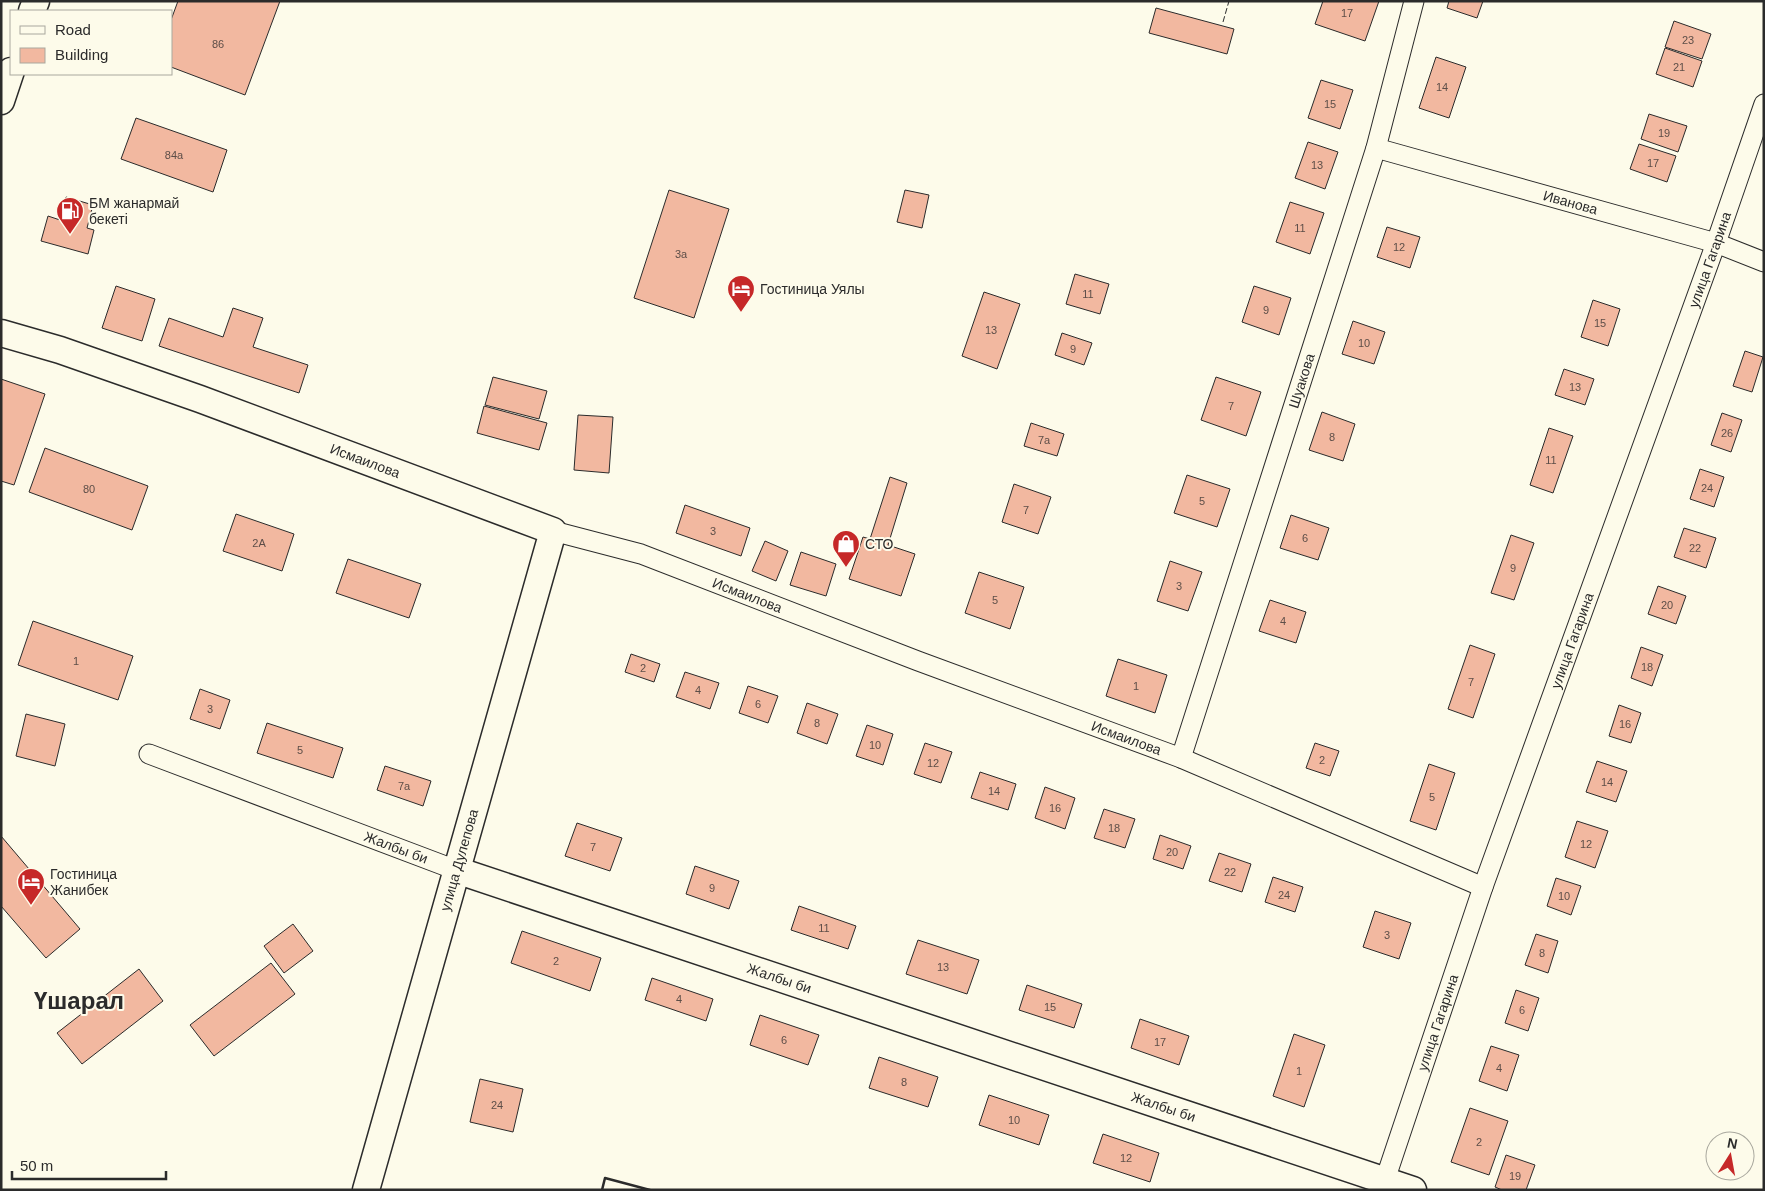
<svg xmlns="http://www.w3.org/2000/svg" width="1765" height="1191" viewBox="0 0 1765 1191" font-family="Arial,sans-serif">
<style>
.building{fill:#f2b8a0;stroke:#2b2b2b}
.lines{fill:none;stroke-linecap:round;stroke-linejoin:round}
.street-casing{stroke:#2b2b2b;stroke-width:21}
.secondary-casing{stroke:#2b2b2b;stroke-width:29}
.street{stroke:#fdfbea;stroke-width:19}
.secondary{stroke:#fdfbea;stroke-width:26}
.fence{stroke:#2b2b2b;stroke-width:1;stroke-dasharray:6 2.5;stroke-linecap:butt}
.wall{stroke:#2b2b2b;stroke-width:2.5}
.labels{text-anchor:middle;dominant-baseline:central;stroke-width:4;stroke-linejoin:round;paint-order:stroke}
.number-label{font-size:11px;fill:#5d4e48}
.street-label{font-size:14px;fill:#2b2b2b;stroke:#fdfbea}
.poi-label{font-size:14px;fill:#2b2b2b;stroke:#fdfbea;text-anchor:start}
.town-label{font-size:24px;font-weight:bold;fill:#2b2b2b;stroke:#fdfbea}
</style>
<rect width="100%" height="100%" fill="#fdfbea"/>
<g class="building">
<path d="M178,1H280L245,95L171,67V20Z"/>
<path d="M1323,1H1379L1365,41L1315,24Z"/>
<path d="M1449,1H1483L1477,18L1447,8Z"/>
<path d="M1156,8L1234,29L1227,54L1149,33Z"/>
<path d="M1674,21L1711,34L1702,59L1665,47Z"/>
<path d="M1665,48L1702,61L1693,87L1656,74Z"/>
<path d="M1436,57L1466,67L1449,118L1419,108Z"/>
<path d="M1321,80L1353,90L1340,129L1308,118Z"/>
<path d="M1649,114L1687,126L1678,152L1641,139Z"/>
<path d="M136,118L227,150L213,192L121,159Z"/>
<path d="M1308,142L1338,152L1325,189L1295,178Z"/>
<path d="M1639,144L1676,156L1667,182L1630,169Z"/>
<path d="M669,190L729,209L694,318L634,298Z"/>
<path d="M905,190L929,195L922,228L897,222Z"/>
<path d="M66,197L93,205L87,228L94,230L88,254L41,241L48,216L60,220Z"/>
<path d="M1290,202L1324,213L1310,254L1276,242Z"/>
<path d="M1387,227L1420,237L1410,268L1377,257Z"/>
<path d="M1075,274L1109,284L1100,314L1066,304Z"/>
<path d="M116,286L155,299L142,341L102,328Z"/>
<path d="M1254,286L1291,298L1279,335L1242,322Z"/>
<path d="M984,292L1020,304L997,369L962,356Z"/>
<path d="M1593,300L1620,309L1608,346L1581,337Z"/>
<path d="M233,308L263,318L253,347L308,365L299,393L159,346L169,318L223,337Z"/>
<path d="M1353,321L1385,332L1374,364L1342,354Z"/>
<path d="M1062,333L1092,343L1084,365L1055,355Z"/>
<path d="M1745,351L1763,357L1752,392L1733,386Z"/>
<path d="M1564,369L1594,379L1585,405L1555,395Z"/>
<path d="M493,377L547,391L539,419L485,405Z"/>
<path d="M1216,377L1261,392L1246,436L1201,420Z"/>
<path d="M1,379L45,394L14,485L1,481Z"/>
<path d="M484,406L547,423L539,450L477,433Z"/>
<path d="M1322,412L1355,424L1343,461L1309,450Z"/>
<path d="M1722,413L1742,420L1731,452L1711,445Z"/>
<path d="M578,415L613,417L609,473L574,470Z"/>
<path d="M1031,423L1064,434L1057,456L1024,446Z"/>
<path d="M1549,428L1573,436L1553,493L1530,485Z"/>
<path d="M45,448L148,486L132,530L29,492Z"/>
<path d="M1700,469L1724,477L1714,507L1690,499Z"/>
<path d="M1187,475L1230,489L1217,527L1174,513Z"/>
<path d="M890,477L907,483L888,545L915,554L901,596L849,579L863,537L870,539Z"/>
<path d="M1014,484L1051,497L1038,534L1002,522Z"/>
<path d="M685,505L750,528L741,556L676,533Z"/>
<path d="M236,514L294,534L282,571L223,551Z"/>
<path d="M1291,515L1329,528L1318,560L1280,548Z"/>
<path d="M1684,528L1716,538L1706,568L1674,557Z"/>
<path d="M1511,535L1534,543L1514,600L1491,593Z"/>
<path d="M765,541L788,551L776,581L752,571Z"/>
<path d="M801,552L836,564L826,596L790,585Z"/>
<path d="M348,559L421,584L409,618L336,593Z"/>
<path d="M1170,561L1202,572L1188,611L1157,601Z"/>
<path d="M979,572L1024,587L1010,629L965,613Z"/>
<path d="M1658,586L1686,596L1676,624L1648,614Z"/>
<path d="M1270,600L1306,612L1296,643L1259,631Z"/>
<path d="M33,621L133,656L118,700L18,665Z"/>
<path d="M1470,645L1495,654L1473,718L1448,709Z"/>
<path d="M1641,647L1663,655L1652,686L1631,678Z"/>
<path d="M631,654L660,664L654,682L625,672Z"/>
<path d="M1118,659L1167,675L1155,713L1106,696Z"/>
<path d="M685,672L719,683L710,709L676,697Z"/>
<path d="M748,686L778,696L768,723L739,713Z"/>
<path d="M200,689L230,700L220,729L190,719Z"/>
<path d="M807,703L838,714L827,744L797,733Z"/>
<path d="M1619,705L1641,713L1631,743L1609,736Z"/>
<path d="M26,714L65,724L55,766L16,756Z"/>
<path d="M267,723L343,748L333,778L257,753Z"/>
<path d="M867,725L893,734L883,765L856,756Z"/>
<path d="M925,743L952,752L941,783L914,774Z"/>
<path d="M1315,743L1339,751L1330,776L1306,768Z"/>
<path d="M1597,761L1627,771L1616,802L1586,792Z"/>
<path d="M1429,764L1455,773L1436,830L1410,821Z"/>
<path d="M385,766L431,781L423,806L377,790Z"/>
<path d="M980,772L1016,784L1008,810L971,798Z"/>
<path d="M1045,787L1075,798L1065,829L1035,818Z"/>
<path d="M1104,809L1135,819L1125,848L1094,838Z"/>
<path d="M1577,821L1608,831L1595,868L1565,857Z"/>
<path d="M577,823L622,838L610,871L565,856Z"/>
<path d="M1160,835L1191,846L1183,869L1153,859Z"/>
<path d="M1,836L80,929L46,958L1,906Z"/>
<path d="M1219,853L1251,864L1242,892L1209,881Z"/>
<path d="M695,866L739,881L729,909L686,894Z"/>
<path d="M1273,877L1303,887L1295,912L1265,902Z"/>
<path d="M1556,878L1581,886L1571,915L1547,906Z"/>
<path d="M799,906L856,926L848,949L791,930Z"/>
<path d="M1375,911L1411,923L1399,959L1363,947Z"/>
<path d="M293,924L313,951L284,973L264,946Z"/>
<path d="M522,931L601,958L590,991L511,963Z"/>
<path d="M1536,934L1558,941L1548,973L1525,965Z"/>
<path d="M918,940L979,960L967,994L906,974Z"/>
<path d="M271,963L295,994L214,1056L190,1025Z"/>
<path d="M139,969L163,1001L82,1064L57,1033Z"/>
<path d="M652,978L713,999L706,1021L645,1000Z"/>
<path d="M1027,985L1082,1004L1074,1028L1019,1010Z"/>
<path d="M1516,990L1539,998L1528,1031L1505,1023Z"/>
<path d="M760,1015L819,1035L808,1065L750,1045Z"/>
<path d="M1140,1019L1189,1036L1179,1065L1131,1048Z"/>
<path d="M1294,1034L1325,1045L1304,1107L1273,1096Z"/>
<path d="M1491,1046L1519,1055L1507,1091L1479,1081Z"/>
<path d="M879,1057L938,1077L928,1107L869,1088Z"/>
<path d="M480,1079L523,1089L513,1132L470,1122Z"/>
<path d="M989,1095L1049,1115L1039,1145L979,1125Z"/>
<path d="M1470,1108L1508,1121L1489,1175L1451,1162Z"/>
<path d="M1103,1134L1159,1153L1150,1182L1093,1163Z"/>
<path d="M1506,1155L1535,1165L1526,1190H1502L1495,1187Z"/>
</g>
<g class="lines">
<defs>
<g id="street">
<path id="s1" d="M1376,148L1716,243L1764,262"/>
<path id="s2" d="M553,531L641,554L918,661L1181,758L1483,887"/>
<path id="s3" d="M149,754L456,870"/>
<path id="s4" d="M1181,758L1376,148L1414,1"/>
<path id="s5" d="M1385,1180L1483,887L1716,243L1764,104"/>
</g>
<g id="secondary">
<path d="M32,11L36,1"/>
<path d="M1,101L11,71"/>
<path id="s6" d="M1,333L60,350L200,399L553,531L366,1190"/>
<path id="s7" d="M456,870L1413,1190"/>
</g>
</defs>
<use href="#street" class="street-casing"/>
<use href="#secondary" class="secondary-casing"/>
<use href="#street" class="street"/>
<use href="#secondary" class="secondary"/>
<path class="fence" d="M1223,22L1229,1"/>
<path class="wall" d="M602,1190L605,1178L650,1190"/>
</g>
<defs>
<symbol id="fuel-pin" viewBox="-11 -11 22 30"><path d="M0 17L-7.5 6A9.5 9.5 0 1 1 7.5 6Z" fill="#c62828" stroke="#fdfbea"/><path d="M-5.5-6h7V0h2V4h1.3V-2.5L3-4.5l.8-.8L6-3V5H2.5V1h-1V6h-7ZM-4.2-4.7v3.2H.2V-4.7Z" fill="#fff"/></symbol>
<symbol id="hotel-pin" viewBox="-11 -11 22 30"><path d="M0 17L-7.5 6A9.5 9.5 0 1 1 7.5 6Z" fill="#c62828" stroke="#fdfbea"/><path d="M-6-4.5h1.5V1H6V5H4.5V3h-9V5H-6ZM-4 0a1.8 1.8 0 1 1 3.6 0ZM.5 0V-2.5h3Q6-2.5 6 0Z" fill="#fff"/></symbol>
<symbol id="shop-pin" viewBox="-11 -11 22 30"><path d="M0 17L-7.5 6A9.5 9.5 0 1 1 7.5 6Z" fill="#c62828" stroke="#fdfbea"/><path d="M-5-2.5h2.3a2.7 3.5 0 0 1 5.4 0H5L5.5 6h-11ZM-1.5-2.5h3a1.5 2.3 0 0 0-3 0Z" fill="#fff"/></symbol>
</defs>
<g fill-rule="evenodd">
<use href="#fuel-pin" x="54" y="195" width="32" height="43"/>
<use href="#hotel-pin" x="725" y="273" width="32" height="43"/>
<use href="#shop-pin" x="830" y="528" width="32" height="43"/>
<use href="#hotel-pin" x="15" y="866" width="32" height="43"/>
</g>
<g class="labels">
<g class="number-label">
<text x="1347" y="13">17</text>
<text x="1688" y="40">23</text>
<text x="218" y="44">86</text>
<text x="1679" y="67">21</text>
<text x="1442" y="87">14</text>
<text x="1330" y="104">15</text>
<text x="1664" y="133">19</text>
<text x="174" y="155">84а</text>
<text x="1653" y="163">17</text>
<text x="1317" y="165">13</text>
<text x="1300" y="228">11</text>
<text x="1399" y="247">12</text>
<text x="681" y="254">3а</text>
<text x="1088" y="294">11</text>
<text x="1266" y="310">9</text>
<text x="1600" y="323">15</text>
<text x="991" y="330">13</text>
<text x="1364" y="343">10</text>
<text x="1073" y="349">9</text>
<text x="1575" y="387">13</text>
<text x="1231" y="406">7</text>
<text x="1727" y="433">26</text>
<text x="1332" y="437">8</text>
<text x="1044" y="440">7а</text>
<text x="1551" y="460">11</text>
<text x="1707" y="488">24</text>
<text x="89" y="489">80</text>
<text x="1202" y="501">5</text>
<text x="1026" y="510">7</text>
<text x="713" y="531">3</text>
<text x="1305" y="538">6</text>
<text x="259" y="543">2А</text>
<text x="1695" y="548">22</text>
<text x="1513" y="568">9</text>
<text x="1179" y="586">3</text>
<text x="995" y="600">5</text>
<text x="1667" y="605">20</text>
<text x="1283" y="621">4</text>
<text x="76" y="661">1</text>
<text x="1647" y="667">18</text>
<text x="643" y="668">2</text>
<text x="1471" y="682">7</text>
<text x="1136" y="686">1</text>
<text x="698" y="690">4</text>
<text x="758" y="704">6</text>
<text x="210" y="709">3</text>
<text x="817" y="723">8</text>
<text x="1625" y="724">16</text>
<text x="875" y="745">10</text>
<text x="300" y="750">5</text>
<text x="1322" y="760">2</text>
<text x="933" y="763">12</text>
<text x="1607" y="782">14</text>
<text x="404" y="786">7а</text>
<text x="994" y="791">14</text>
<text x="1432" y="797">5</text>
<text x="1055" y="808">16</text>
<text x="1114" y="828">18</text>
<text x="1586" y="844">12</text>
<text x="593" y="847">7</text>
<text x="1172" y="852">20</text>
<text x="1230" y="872">22</text>
<text x="712" y="888">9</text>
<text x="1284" y="895">24</text>
<text x="1564" y="896">10</text>
<text x="824" y="928">11</text>
<text x="1387" y="935">3</text>
<text x="1542" y="953">8</text>
<text x="556" y="961">2</text>
<text x="943" y="967">13</text>
<text x="679" y="999">4</text>
<text x="1050" y="1007">15</text>
<text x="1522" y="1010">6</text>
<text x="784" y="1040">6</text>
<text x="1160" y="1042">17</text>
<text x="1499" y="1068">4</text>
<text x="1299" y="1071">1</text>
<text x="904" y="1082">8</text>
<text x="497" y="1105">24</text>
<text x="1014" y="1120">10</text>
<text x="1479" y="1142">2</text>
<text x="1126" y="1158">12</text>
<text x="1515" y="1176">19</text>
</g>
<g class="street-label">
<text stroke="none"><textPath href="#s1" startOffset="202">Иванова</textPath></text>
<text stroke="none"><textPath href="#s5" startOffset="976">улица Гагарина</textPath></text>
<text stroke="none"><textPath href="#s4" startOffset="396">Шуакова</textPath></text>
<text stroke="none"><textPath href="#s6" startOffset="386">Исмаилова</textPath></text>
<text stroke="none"><textPath href="#s2" startOffset="205">Исмаилова</textPath></text>
<text stroke="none"><textPath href="#s5" startOffset="571">улица Гагарина</textPath></text>
<text stroke="none"><textPath href="#s2" startOffset="610">Исмаилова</textPath></text>
<text stroke="none"><textPath href="#s3" startOffset="264">Жалбы би</textPath></text>
<text transform="translate(459 860) rotate(-74)">улица Дулепова</text>
<text stroke="none"><textPath href="#s7" startOffset="341">Жалбы би</textPath></text>
<text stroke="none"><textPath href="#s5" startOffset="166">улица Гагарина</textPath></text>
<text stroke="none"><textPath href="#s7" startOffset="746">Жалбы би</textPath></text>
</g>
<g class="poi-label">
<text x="89" y="203">БМ жанармай<tspan x="89" dy="16">бекеті</tspan></text>
<text x="760" y="289">Гостиница Уялы</text>
<text x="865" y="544">СТО</text>
<text x="50" y="874">Гостиница<tspan x="50" dy="16">Жанибек</tspan></text>
</g>
<g class="town-label">
<text x="79" y="1000">Үшарал</text>
</g>
</g>
<rect width="1765" height="1191" fill="none" stroke="#2b2b2b" stroke-width="5"/>
<rect x="10" y="10" width="162" height="65" fill="#fdfbea" stroke="#a9a89e"/>
<rect x="20" y="26" width="25" height="8" fill="#fdfbea" stroke="#a9a89e"/>
<text x="55" y="35" font-size="15" fill="#2b2b2b">Road</text>
<rect x="20" y="48" width="25" height="15" fill="#f2b8a0" stroke="#a9a89e"/>
<text x="55" y="60" font-size="15" fill="#2b2b2b">Building</text>
<g transform="translate(1730 1156) rotate(11)"><circle r="24" fill="#fdfbea" stroke="#a9a89e"/>
<path d="M0-4L9 19L0 12L-9 19Z" fill="#c62828"/>
<text y="-8" font-size="14" font-weight="bold" text-anchor="middle" fill="#2b2b2b">N</text>
</g>
<path d="M12 1171v8h154v-8" fill="none" stroke="#2b2b2b" stroke-width="2.5"/>
<text x="20" y="1171" font-size="15" fill="#2b2b2b" stroke="#fdfbea" stroke-width="4" paint-order="stroke">50 m</text>
</svg>
